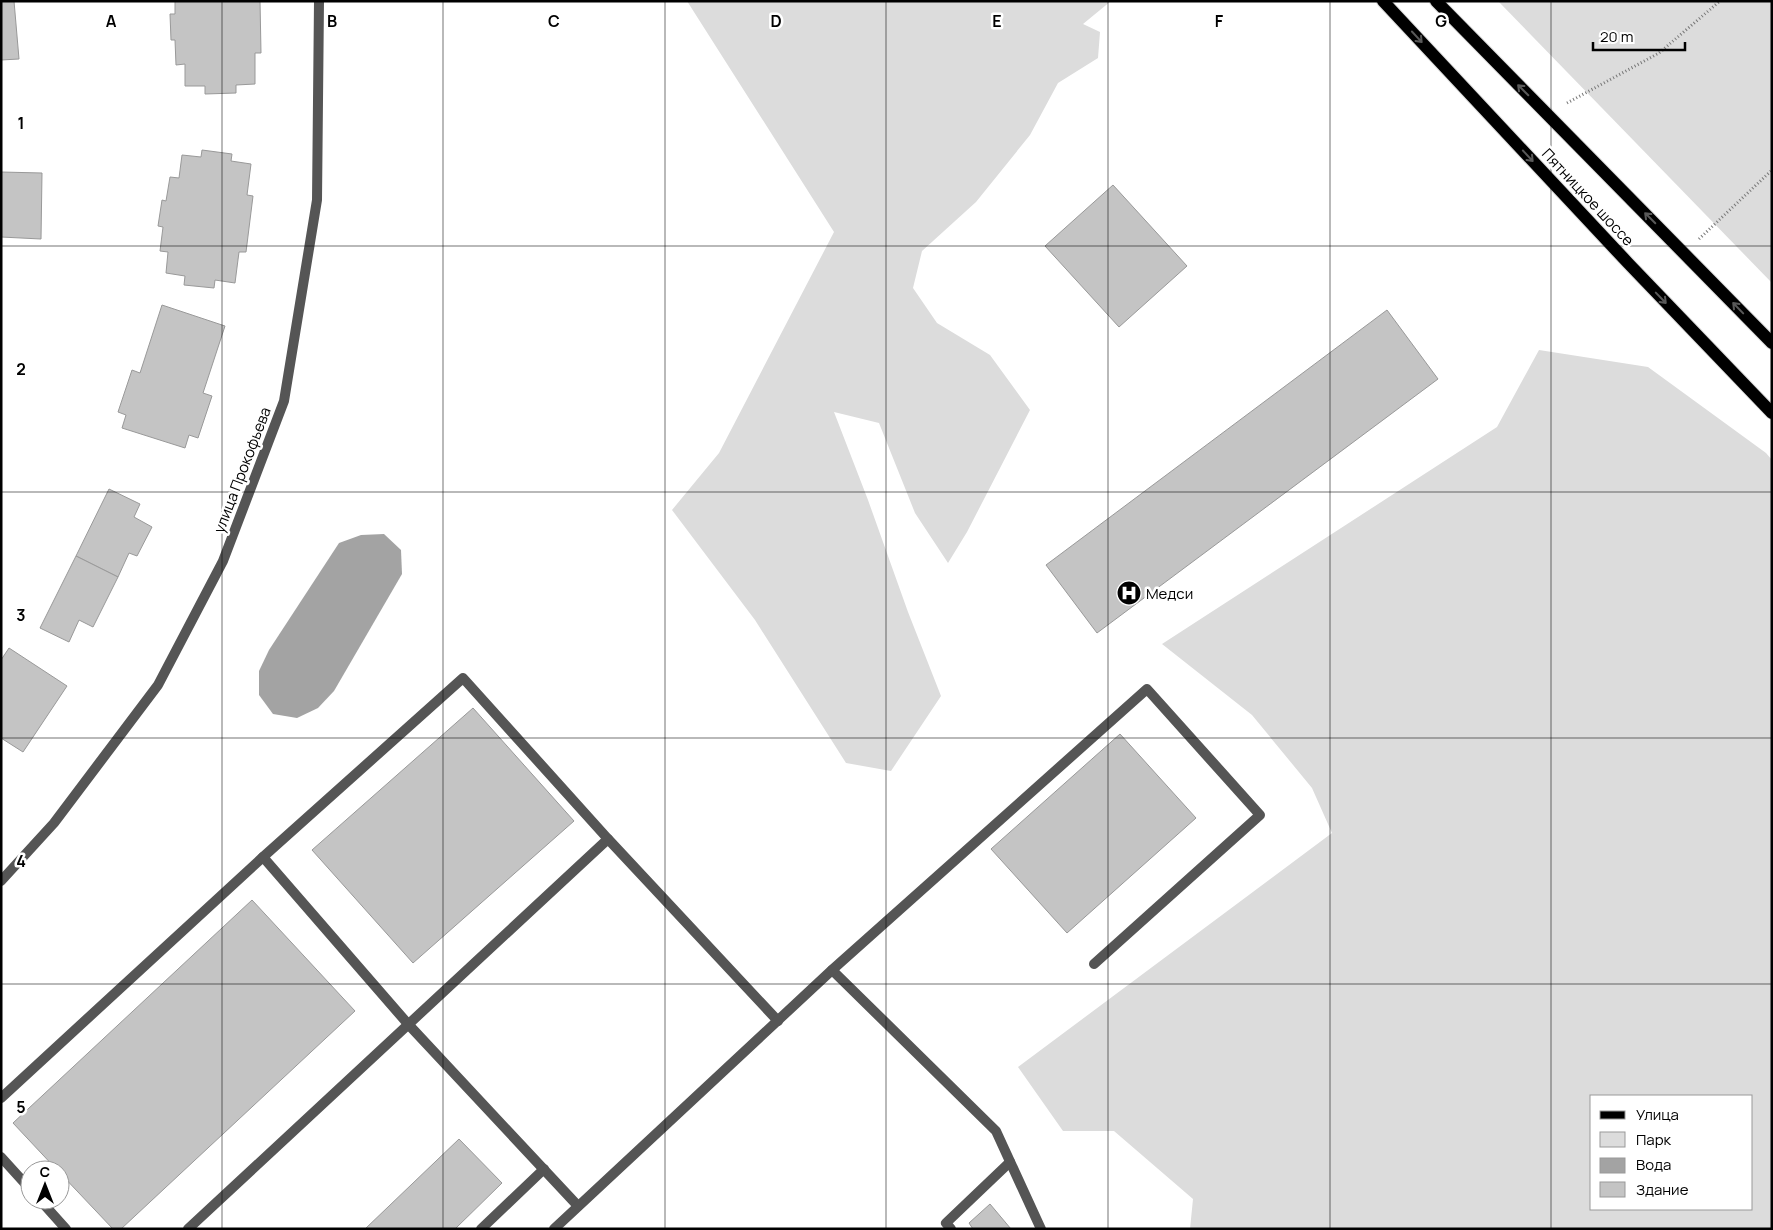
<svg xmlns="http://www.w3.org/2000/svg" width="1773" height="1230" viewBox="0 0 1773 1230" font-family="Manrope,sans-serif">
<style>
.green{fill:#dcdcdc;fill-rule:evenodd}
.water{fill:#a3a3a3}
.building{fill:#c4c4c4;stroke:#999}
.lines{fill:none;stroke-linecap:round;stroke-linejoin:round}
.primary-casing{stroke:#dbdbdb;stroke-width:14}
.path{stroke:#777;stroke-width:3;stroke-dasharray:1 2.5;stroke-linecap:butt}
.lane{stroke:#555;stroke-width:10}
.street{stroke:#555;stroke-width:10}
.primary{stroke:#000;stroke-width:12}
.oneway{stroke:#595959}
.grid{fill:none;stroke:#000;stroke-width:1;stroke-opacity:0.55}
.labels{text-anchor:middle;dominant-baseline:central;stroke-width:5;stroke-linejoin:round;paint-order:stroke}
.street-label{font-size:15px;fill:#000;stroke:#fff}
.poi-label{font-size:15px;fill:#000;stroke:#fff;text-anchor:start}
.grid-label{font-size:16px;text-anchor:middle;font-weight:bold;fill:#000;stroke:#fff;stroke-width:5;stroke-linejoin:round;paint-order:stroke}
</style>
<rect width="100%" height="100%" fill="#fff"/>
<g class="green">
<path d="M687,1H1111L1083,24L1100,32L1098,58L1058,83L1030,135L976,202L922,251L913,288L937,323L990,355L1030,410L967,532L948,563L915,513L879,423L834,412L868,500L908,612L941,696L891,771L846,763L755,620L672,510L719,453L834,232Z"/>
<path d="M1498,1H1772V283Z"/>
<path d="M1539,350L1648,367L1766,453L1772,460V1229H1190L1193,1199L1114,1131H1063L1018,1067L1332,833L1312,788L1252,715L1162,644L1497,427ZM1592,1096H1752V1209H1592Z"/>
</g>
<path class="water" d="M384,534L401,550L402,574L334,691L318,708L297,718L273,714L259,695V671L269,650L339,543L361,535Z"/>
<g class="building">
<path d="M1,1H14L19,59L1,60Z"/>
<path d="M175,1H260L261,53H255V84L236,85V93L205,94V86H185V64L176,65L175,40H171L170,14H175Z"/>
<path d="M202,150L232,154L231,161L251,164L247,195L253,196L246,252H239L235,283L215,280L214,288L184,285L185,276L166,273L168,252L160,251L163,227L158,226L162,200L166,201L170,177L179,178L182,155L201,157Z"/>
<path d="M1,172L42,173L41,239L1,237Z"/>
<path d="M1113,185L1187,266L1119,327L1045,246Z"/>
<path d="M162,305L225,326L203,393L212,396L198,438L189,435L185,448L122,428L126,415L118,412L132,370L140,373Z"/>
<path d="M1387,310L1438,379L1097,633L1046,565Z"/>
<path d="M109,489L140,504L134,517L152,527L137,556L129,553L118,577L76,556Z"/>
<path d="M76,556L118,577L93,627L79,620L69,642L40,628Z"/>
<path d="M9,648L67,686L23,752L1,738V660Z"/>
<path d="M473,708L574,821L413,963L312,850Z"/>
<path d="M1120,734L1196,818L1067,933L991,849Z"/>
<path d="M252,900L355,1011L121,1229H113L60,1173V1170H57L13,1123Z"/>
<path d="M459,1139L502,1183L455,1229H365Z"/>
<path d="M990,1204L1011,1229H973L969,1223Z"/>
</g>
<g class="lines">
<defs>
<g id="primary">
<path d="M1383,1L1628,263L1772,413"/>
<path d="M1436,1L1772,343"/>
</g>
</defs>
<use href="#primary" class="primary-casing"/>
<g class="path">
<path d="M1567,103L1659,53L1720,1"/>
<path d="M1699,239L1772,170"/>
</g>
<g class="lane">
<path d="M832,970L996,1131L1041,1229"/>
<path d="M1,1098L263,857"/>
<path d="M1,1157L30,1189"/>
<path d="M40,1200L66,1229"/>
<path d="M578,1206L408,1024L263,857L463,678L608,839"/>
<path d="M188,1229L608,839L778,1021"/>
<path d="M481,1229L544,1169"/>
<path d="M554,1229L832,970L1147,689L1260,815L1094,964"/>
<path d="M951,1229L946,1223L1010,1162"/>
</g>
<path class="street" d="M1,881L54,823L158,685L223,561L284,401L317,200L319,1"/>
<use href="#primary" class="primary"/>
</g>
<defs><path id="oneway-shaft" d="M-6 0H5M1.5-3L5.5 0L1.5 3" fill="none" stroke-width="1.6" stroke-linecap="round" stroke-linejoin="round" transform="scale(1.25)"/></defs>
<g class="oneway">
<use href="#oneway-shaft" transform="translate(1417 37) rotate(47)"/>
<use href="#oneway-shaft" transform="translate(1523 90) rotate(-135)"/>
<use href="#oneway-shaft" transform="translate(1528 156) rotate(47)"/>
<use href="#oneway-shaft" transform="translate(1650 218) rotate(-135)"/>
<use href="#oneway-shaft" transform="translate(1661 298) rotate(46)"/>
<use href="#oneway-shaft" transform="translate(1738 308) rotate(-134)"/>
</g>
<path class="grid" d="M222,1V1229M443,1V1229M665,1V1229M886,1V1229M1108,1V1229M1330,1V1229M1551,1V1229M1,246H1772M1,492H1772M1,738H1772M1,984H1772"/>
<defs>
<symbol id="hospital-disc" viewBox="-11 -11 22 22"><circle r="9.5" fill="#000" stroke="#fff"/><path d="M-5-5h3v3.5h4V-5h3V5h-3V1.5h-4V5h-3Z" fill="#fff"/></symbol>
</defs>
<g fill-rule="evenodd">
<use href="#hospital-disc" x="1115" y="579" width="28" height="28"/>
</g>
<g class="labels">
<g class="street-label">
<text transform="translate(1588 197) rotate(47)">Пятницкое шоссе</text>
<text transform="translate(242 470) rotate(-69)">улица Прокофьева</text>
</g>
<g class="poi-label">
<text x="1146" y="593">Медси</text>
</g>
</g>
<g class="grid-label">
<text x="111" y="27">A</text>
<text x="332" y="27">B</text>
<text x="554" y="27">C</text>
<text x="776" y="27">D</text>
<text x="997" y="27">E</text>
<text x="1219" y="27">F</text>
<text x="1441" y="27">G</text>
<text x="21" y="129">1</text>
<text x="21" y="375">2</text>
<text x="21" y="621">3</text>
<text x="21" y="867">4</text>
<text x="21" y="1113">5</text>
</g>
<rect width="1773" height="1230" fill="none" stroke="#000000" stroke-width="5"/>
<rect x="1590" y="1095" width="162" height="115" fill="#ffffff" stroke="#999999"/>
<rect x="1600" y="1111" width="25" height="8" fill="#000000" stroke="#999999"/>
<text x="1636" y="1120" font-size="15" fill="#000000">Улица</text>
<rect x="1600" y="1132" width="25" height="15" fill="#dcdcdc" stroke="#999999"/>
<text x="1636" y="1145" font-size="15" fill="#000000">Парк</text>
<rect x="1600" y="1158" width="25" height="15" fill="#a3a3a3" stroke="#999999"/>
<text x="1636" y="1170" font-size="15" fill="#000000">Вода</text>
<rect x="1600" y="1182" width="25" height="15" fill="#c4c4c4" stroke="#999999"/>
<text x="1636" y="1195" font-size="15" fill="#000000">Здание</text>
<g transform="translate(45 1185)"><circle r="24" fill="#ffffff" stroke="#999999"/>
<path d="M0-4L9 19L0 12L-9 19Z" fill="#000000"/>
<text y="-8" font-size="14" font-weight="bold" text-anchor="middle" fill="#000000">С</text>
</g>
<path d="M1593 42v8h92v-8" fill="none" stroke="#000000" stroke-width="2.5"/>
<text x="1600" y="42" font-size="15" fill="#000000" stroke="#ffffff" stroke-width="4" paint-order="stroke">20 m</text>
</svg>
